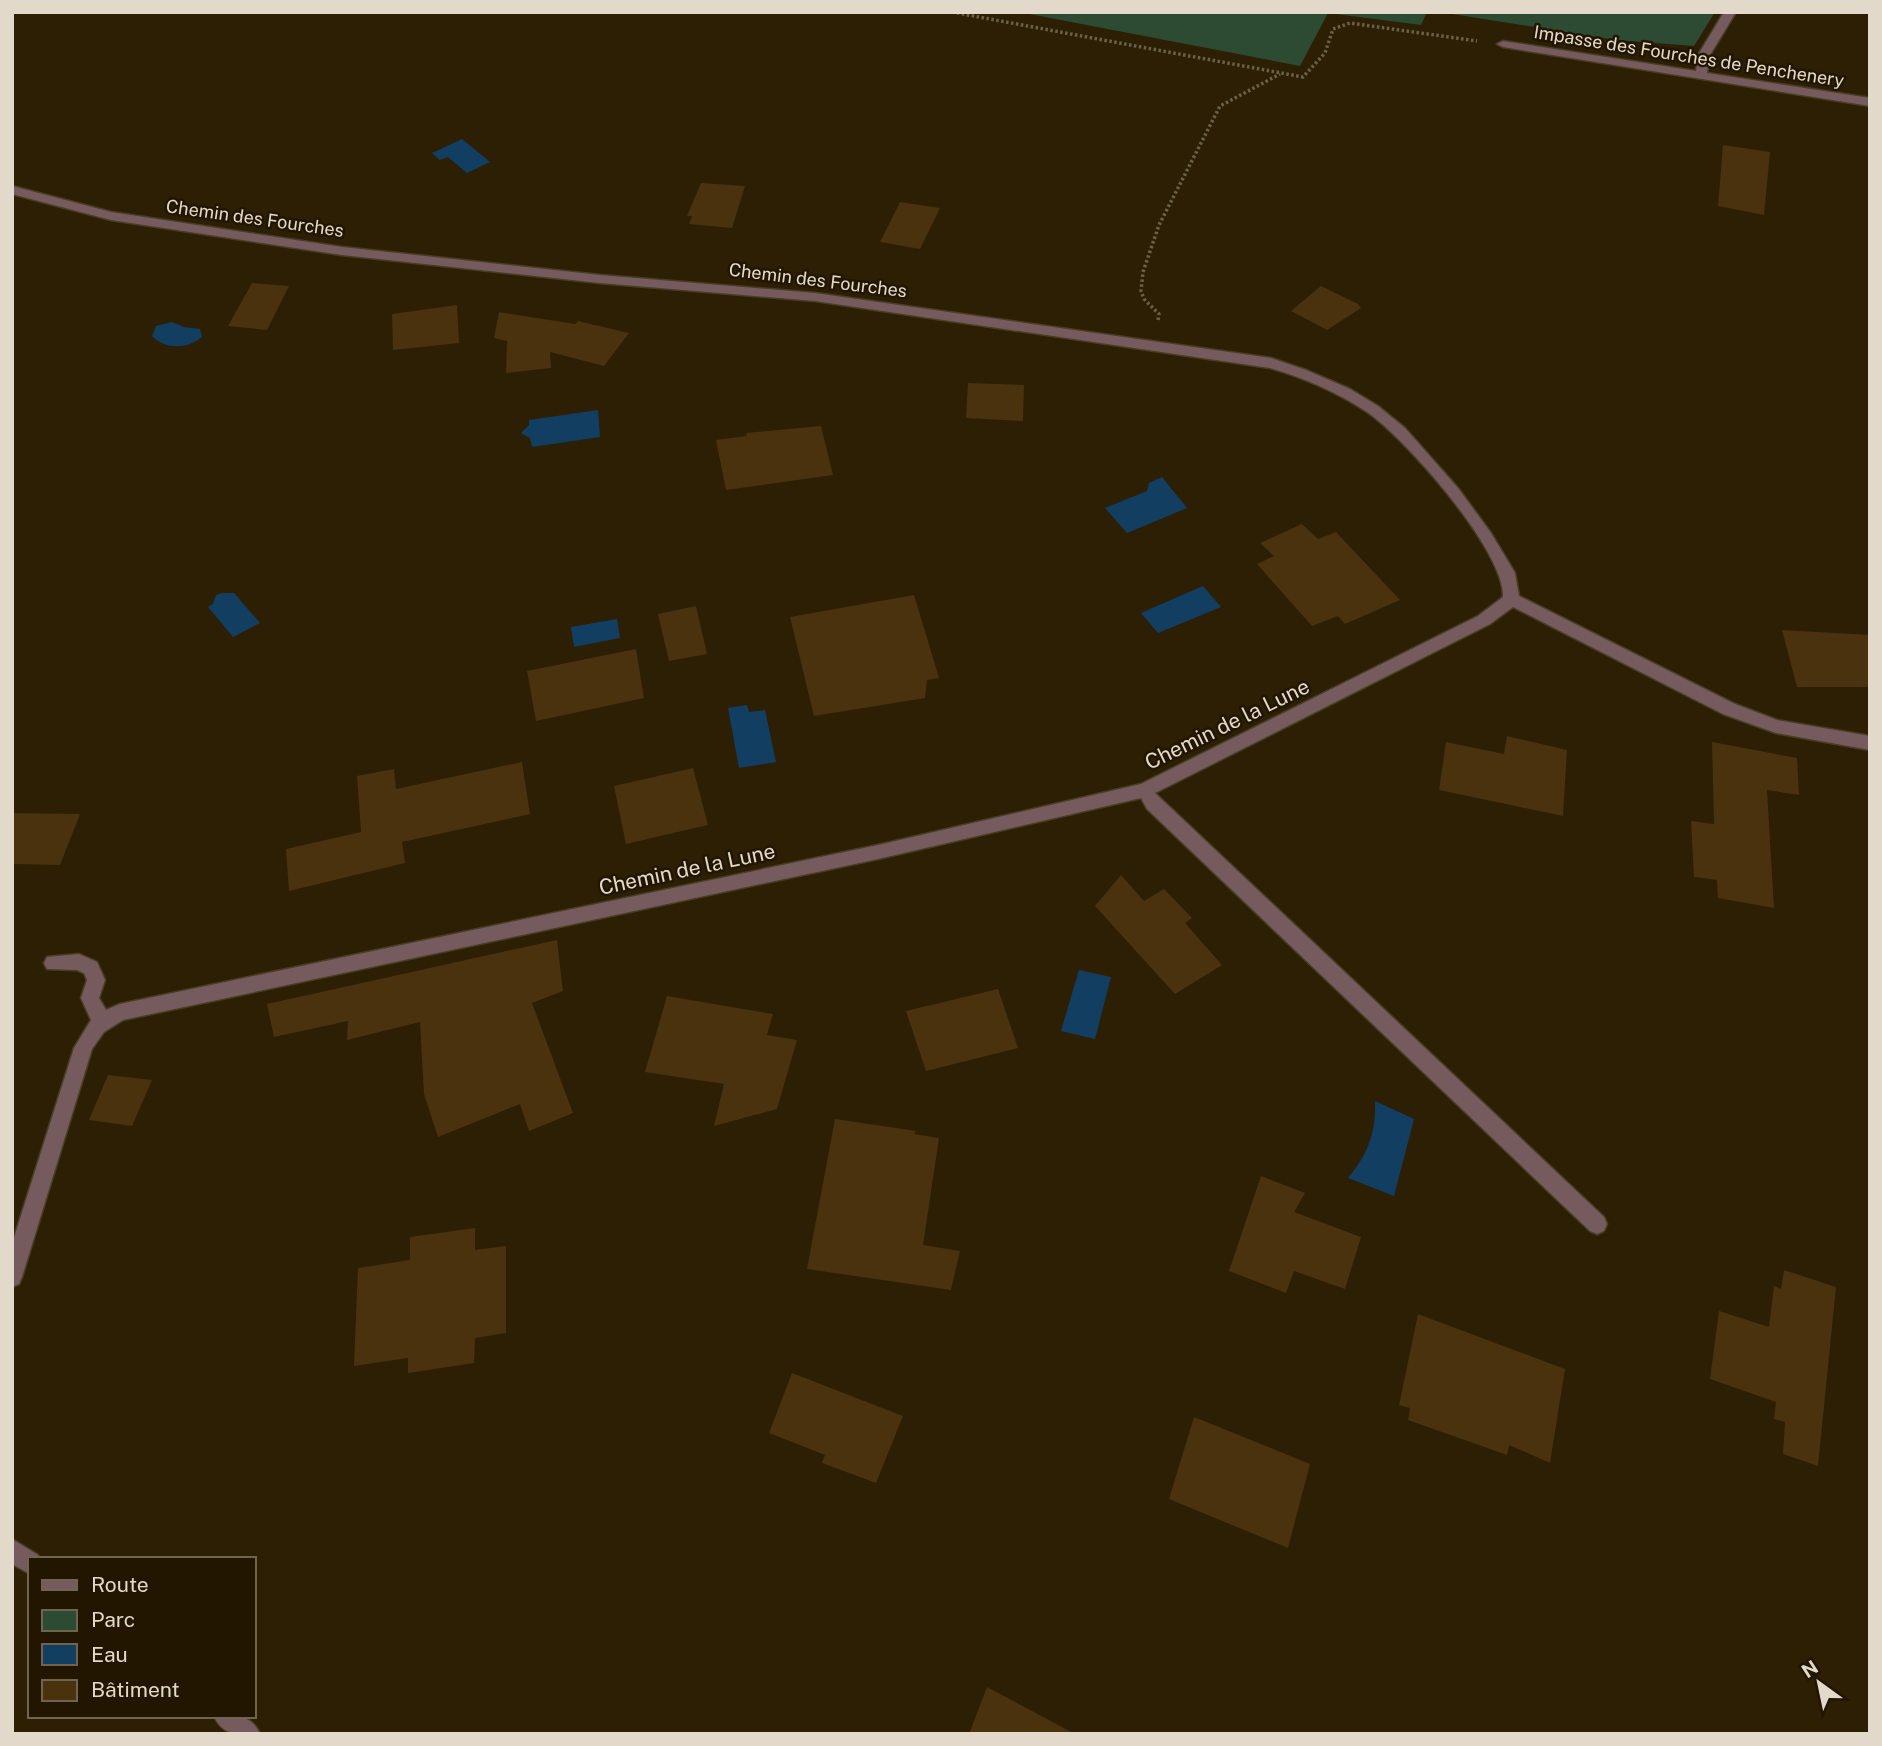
<svg xmlns="http://www.w3.org/2000/svg" width="1882" height="1746" viewBox="0 0 1882 1746" font-family="'Public Sans',sans-serif">
<style>
.green{fill:#2d4b32}
.water{fill:#123f61}
.building{fill:#4a320f}
.lines{fill:none;stroke-linecap:round;stroke-linejoin:round}
.minor-casing{stroke:#493d24;stroke-width:3}
.tertiary-casing{stroke:#493d24;stroke-width:3}
.path{stroke:#6b6049;stroke-width:3.5;stroke-dasharray:2.5 2.5;stroke-linecap:butt}
.minor{fill:#755b5d;fill-rule:evenodd}
.tertiary{fill:#755b5d;fill-rule:evenodd}
.labels{text-anchor:middle;dominant-baseline:central;stroke-width:5;stroke-linejoin:round;paint-order:stroke}
.far-street-label{font-size:18px;fill:#e2d9ca;stroke:#231600}
.street-label{font-size:21px;fill:#e2d9ca;stroke:#231600}
</style>
<rect width="100%" height="100%" fill="#2c1f04"/>
<g class="green">
<path d="M1019,12H1427L1421,25L1328,13L1300,66Z"/>
<path d="M1440,12H1715L1694,46L1616,40Z"/>
</g>
<g class="water">
<path d="M462,139L490,162L467,173L448,157L440,160L432,153Z"/>
<path d="M172,322L184,327L200,329L202,337C188,349 165,350 152,336L156,326Z"/>
<path d="M598,410L600,437L532,447L530,438L521,433L529,425V420Z"/>
<path d="M1162,477L1187,508L1127,533L1105,508L1147,491L1149,483Z"/>
<path d="M1203,586L1221,607L1158,633L1141,613Z"/>
<path d="M222,593H234L260,623L233,637L208,607L213,604L216,595Z"/>
<path d="M617,619L620,638L574,647L571,627Z"/>
<path d="M747,705L749,712L765,710L776,762L739,768L728,708Z"/>
<path d="M1079,970L1111,977L1095,1039L1061,1031Z"/>
<path d="M1375,1101L1414,1119L1394,1196L1348,1178C1368,1154 1376,1133 1375,1101Z"/>
</g>
<g class="building">
<path d="M1723,145L1770,152L1764,215L1718,206Z"/>
<path d="M701,183L745,186L732,228L689,224L692,216H687Z"/>
<path d="M900,202L940,208L920,249L880,242Z"/>
<path d="M252,283L289,286L267,330L228,326Z"/>
<path d="M1321,286L1358,304L1361,308L1327,330L1291,311Z"/>
<path d="M457,305L459,343L393,350L392,314Z"/>
<path d="M499,312L575,324L578,321L629,333L604,366L550,352L551,368L506,373L507,341L494,338Z"/>
<path d="M968,383L1024,385L1023,421L966,418Z"/>
<path d="M821,426L833,475L726,490L716,440L747,436L746,433Z"/>
<path d="M1302,524L1318,539L1336,532L1400,600L1345,624L1338,616L1312,626L1257,564L1274,556L1260,543Z"/>
<path d="M914,595L939,678L927,680L925,698L814,716L790,617Z"/>
<path d="M696,606L707,654L669,661L658,614Z"/>
<path d="M1782,630L1870,635V687H1797Z"/>
<path d="M636,649L644,698L536,721L527,671Z"/>
<path d="M1507,736L1567,750L1563,816L1439,790L1446,742L1504,754Z"/>
<path d="M1712,742L1797,758L1799,795L1767,790L1774,908L1718,898L1717,880L1694,877L1691,821L1714,824Z"/>
<path d="M522,762L530,814L402,842L405,863L289,891L286,849L361,832L357,776L394,769L396,789Z"/>
<path d="M693,768L708,825L626,844L614,786Z"/>
<path d="M12,813L80,814L60,865L12,864Z"/>
<path d="M1121,875L1144,901L1164,889L1192,918L1185,923L1222,965L1175,994L1095,906Z"/>
<path d="M557,940L563,991L532,1003L573,1113L529,1131L520,1104L438,1137L424,1094L420,1022L347,1040L348,1021L274,1037L267,1004Z"/>
<path d="M998,989L1018,1048L926,1071L906,1011Z"/>
<path d="M667,996L773,1014L767,1035L797,1040L777,1109L714,1126L724,1084L645,1072Z"/>
<path d="M108,1075L152,1080L132,1126L89,1120Z"/>
<path d="M835,1119L916,1131L914,1134L939,1138L923,1245L960,1251L951,1290L807,1269Z"/>
<path d="M1261,1176L1305,1193L1294,1212L1361,1237L1345,1289L1294,1271L1286,1293L1229,1271Z"/>
<path d="M475,1228V1250L506,1246V1333L475,1338L474,1363L408,1373V1358L354,1366L358,1268L410,1260V1237Z"/>
<path d="M1784,1270L1836,1287L1818,1466L1783,1454L1785,1422L1774,1419L1776,1402L1710,1379L1719,1311L1769,1327L1774,1286L1781,1289Z"/>
<path d="M1418,1314L1565,1369L1550,1463L1509,1445L1507,1455L1408,1420L1410,1408L1399,1405Z"/>
<path d="M792,1373L903,1416L876,1483L822,1463L825,1455L769,1433Z"/>
<path d="M1194,1417L1310,1464L1288,1548L1169,1499Z"/>
<path d="M987,1687L1075,1734H969Z"/>
</g>
<g class="lines">
<defs>
<g id="minor">
<path d="M1724,12H1736L1710,55L1707,73L1870,98V106L1503,47L1497,44L1503,41L1696,71L1698,55Z"/>
<path d="M12,186L111,212L342,247L600,275L815,293L1271,358L1306,370L1350,389L1378,406L1405,428L1458,488L1491,533L1515,573L1519,596L1735,704L1777,720L1870,736V750L1776,733L1723,714L1513,607L1490,624L1155,793L1604,1217L1607,1224L1604,1231L1597,1234L1590,1231L1147,809L1141,798L878,859L123,1020L104,1032L92,1049L22,1277L19,1284L12,1287V1244L74,1048L91,1020L81,998L87,980L84,973L77,970L47,969L44,963L47,957L79,954L97,962L105,980L99,998L106,1010L120,1004L878,845L1141,784L1478,616L1503,597C1505,551 1405,438 1367,412C1337,392 1304,378 1270,368L815,301L600,283L342,255L111,220L12,194Z"/>
</g>
<g id="tertiary">
<path d="M12,1539L38,1555L39,1559H30V1574L12,1564Z"/>
<path d="M214,1716C234,1716 251,1713 260,1734C240,1734 223,1737 214,1716Z"/>
</g>
</defs>
<use href="#minor" class="minor-casing"/>
<use href="#tertiary" class="tertiary-casing"/>
<g class="path">
<path d="M952,12L1303,77L1325,53L1333,29L1350,23L1477,41"/>
<path d="M1158,320L1159,314L1144,299L1141,291L1143,272L1159,225L1220,106L1280,74"/>
</g>
<use href="#minor" class="minor"/>
<use href="#tertiary" class="tertiary"/>
</g>
<g class="labels">
<g class="far-street-label">
<text transform="translate(1689 56) rotate(9)">Impasse des Fourches de Penchenery</text>
<text transform="translate(255 218) rotate(8)">Chemin des Fourches</text>
<text transform="translate(818 280) rotate(7)">Chemin des Fourches</text>
</g>
<g class="street-label">
<text transform="translate(1227 724) rotate(-26)">Chemin de la Lune</text>
<text transform="translate(687 869) rotate(-12)">Chemin de la Lune</text>
</g>
</g>
<rect width="1882" height="1746" fill="none" stroke="#e2d9ca" stroke-width="28"/>
<rect x="28" y="1557" width="228" height="161" fill="#231600" stroke="#6f6451" stroke-width="2"/>
<rect x="42" y="1580" width="35" height="10" fill="#755b5d" stroke="#6f6451" stroke-width="2"/>
<text x="91" y="1592" font-size="21" fill="#e2d9ca">Route</text>
<rect x="42" y="1610" width="35" height="21" fill="#2d4b32" stroke="#6f6451" stroke-width="2"/>
<text x="91" y="1627" font-size="21" fill="#e2d9ca">Parc</text>
<rect x="42" y="1644" width="35" height="21" fill="#123f61" stroke="#6f6451" stroke-width="2"/>
<text x="91" y="1662" font-size="21" fill="#e2d9ca">Eau</text>
<rect x="42" y="1680" width="35" height="21" fill="#4a320f" stroke="#6f6451" stroke-width="2"/>
<text x="91" y="1697" font-size="21" fill="#e2d9ca">Bâtiment</text>
<g transform="translate(1819 1683) rotate(327)" stroke="#231600" stroke-width="5" paint-order="stroke">
<path d="M0-5L12 26L0 18L-12 26Z" fill="#e2d9ca"/>
<text y="-10" font-size="19" font-weight="bold" text-anchor="middle" fill="#e2d9ca">N</text>
</g>
</svg>
